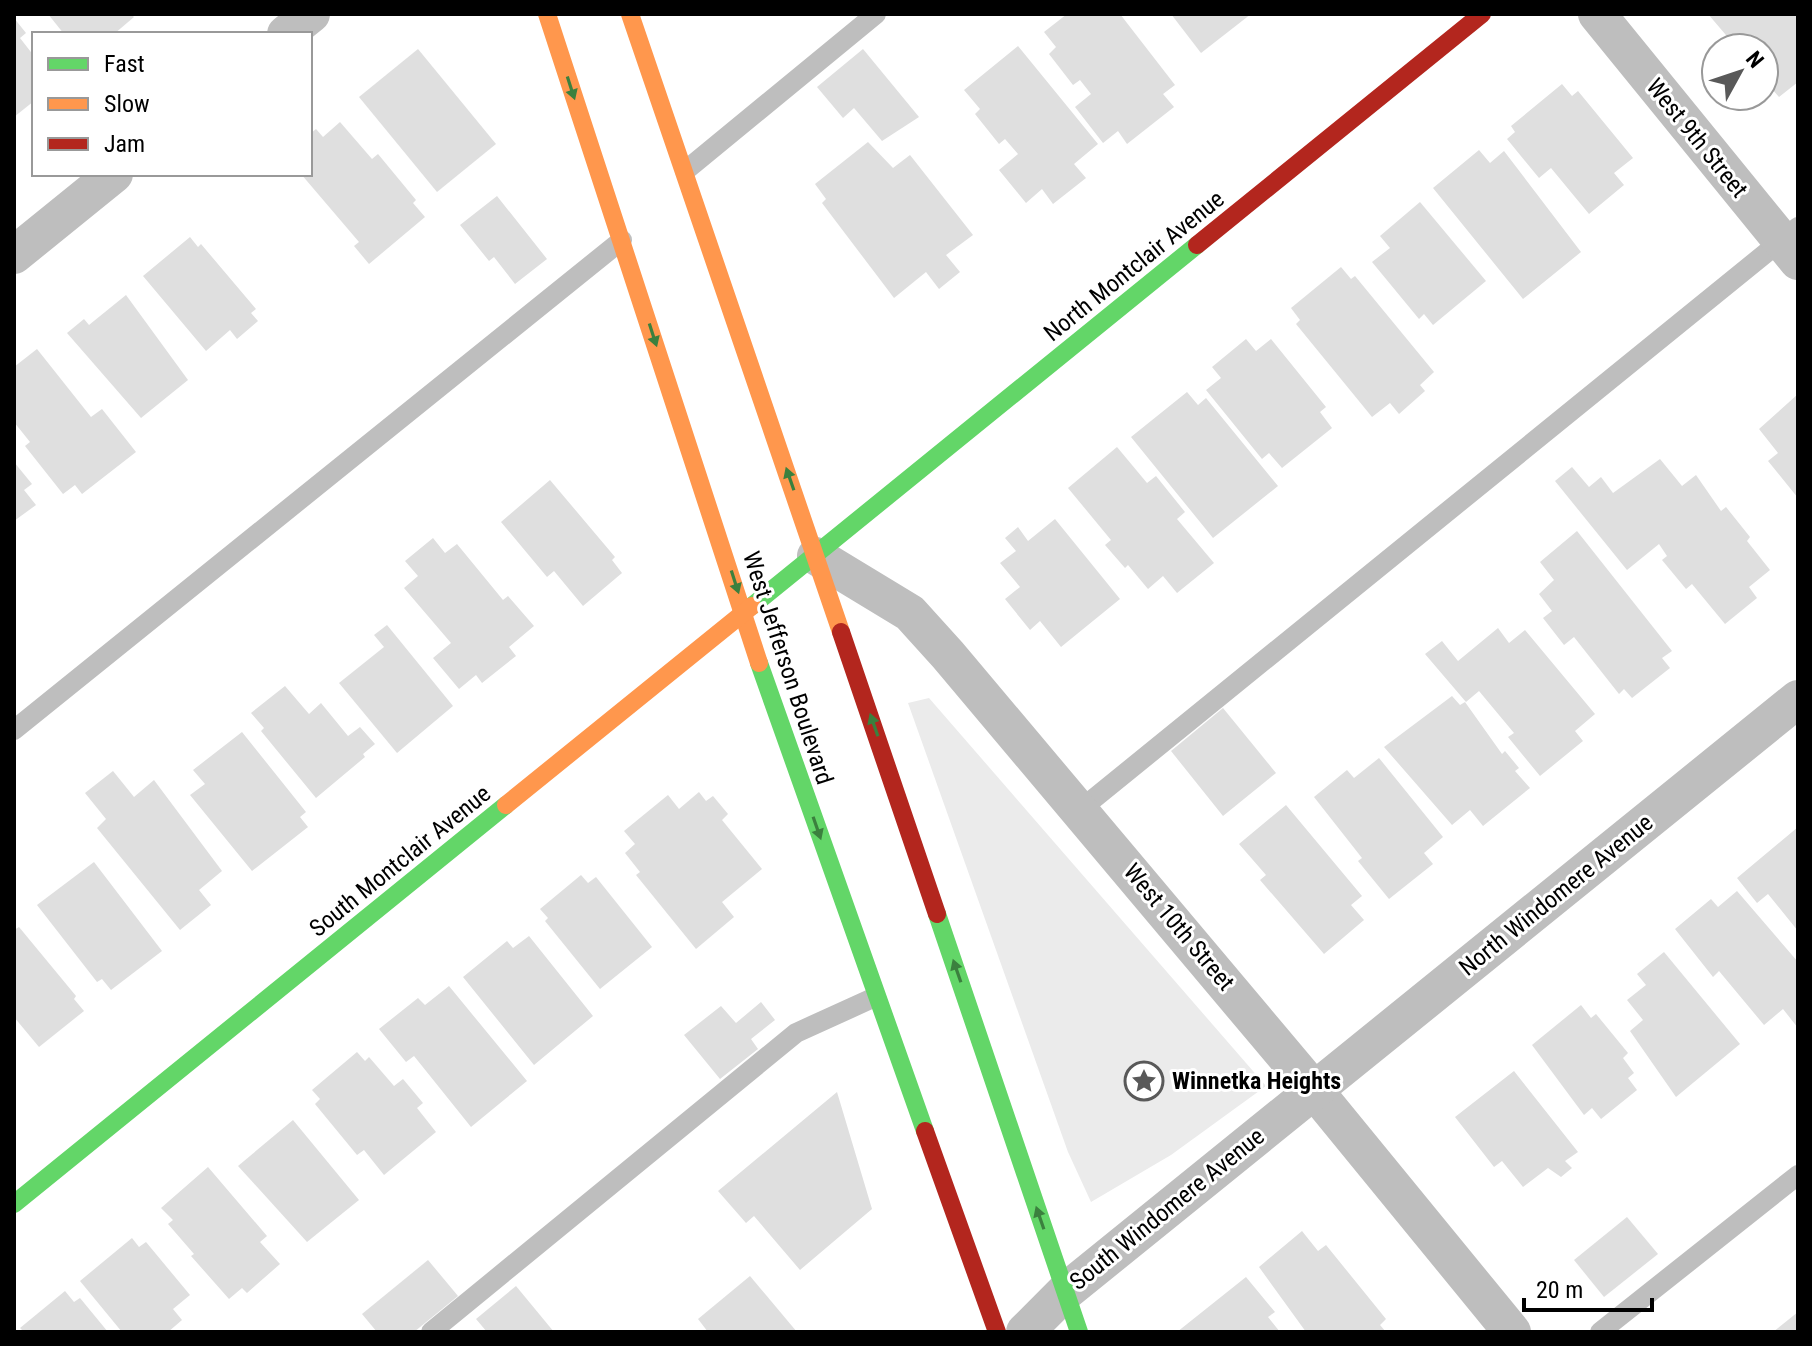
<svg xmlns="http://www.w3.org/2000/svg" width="1812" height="1346" viewBox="0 0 1812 1346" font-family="'Roboto Condensed',sans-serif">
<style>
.green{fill:#ebebeb}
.building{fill:#dfdfdf}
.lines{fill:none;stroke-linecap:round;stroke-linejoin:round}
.lane{stroke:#bebebe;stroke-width:20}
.street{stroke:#bebebe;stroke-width:38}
.fast{stroke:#63d668;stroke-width:18}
.slow{stroke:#ff974d;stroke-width:18}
.jam{stroke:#b3261e;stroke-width:18}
.oneway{fill:#3b803e}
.labels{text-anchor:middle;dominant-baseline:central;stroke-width:6;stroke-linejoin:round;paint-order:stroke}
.street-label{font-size:24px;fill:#000;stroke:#fff}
.poi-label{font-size:24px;font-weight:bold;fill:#000;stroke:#fff;text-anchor:start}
</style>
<rect width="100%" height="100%" fill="#fff"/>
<path class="green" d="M929,698L1266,1086L1171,1155L1091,1202L1068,1152L908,703Z"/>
<g class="building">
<path d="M48,14H131L134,17L114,34H64Z"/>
<path d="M1067,14H1120L1175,85L1163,94L1174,107L1127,144L1118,131L1103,143L1075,107L1091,94L1080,80L1073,85L1049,54L1056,47L1044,32Z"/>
<path d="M1171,14H1251L1201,53Z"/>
<path d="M1708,14H1798V82L1779,97L1764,80V48H1737Z"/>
<path d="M14,18L26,33L20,38L34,56V101L14,117Z"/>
<path d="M1018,46L1098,144L1074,164L1086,178L1053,204L1042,189L1026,203L999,170L1018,154L1005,139L999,144L975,114L980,109L964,90Z"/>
<path d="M418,49L496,144L437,192L359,97Z"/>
<path d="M863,49L919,117L882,141L854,108L843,118L817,87Z"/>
<path d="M1562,84L1572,96L1578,91L1633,158L1614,173L1624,185L1589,214L1551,168L1539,178L1507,139L1515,132L1511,126Z"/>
<path d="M340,122L372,159L378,154L416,200L413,203L425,217L369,264L354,246L359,242L301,174H310V134L316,129L323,137Z"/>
<path d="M868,142L893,168L910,155L973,235L946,255L960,272L939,289L926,272L894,298L822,203L826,199L815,184Z"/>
<path d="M1479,150L1490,163L1504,151L1581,252L1523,299L1433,188Z"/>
<path d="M497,196L547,259L515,284L494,257L489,261L460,225Z"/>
<path d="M1420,202L1486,281L1433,325L1424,314L1419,319L1372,262L1390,248L1380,236Z"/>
<path d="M190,237L198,247L201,244L256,309L251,313L258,321L237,339L230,330L206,351L143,276Z"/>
<path d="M1341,267L1351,279L1355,276L1434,372L1420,385L1425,391L1399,414L1390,403L1372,417L1296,324L1300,320L1291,308Z"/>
<path d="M126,295L188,380L141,418L67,333L84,319L89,325Z"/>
<path d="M1246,339L1256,351L1271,339L1326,407L1320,412L1332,428L1282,468L1269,453L1262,459L1206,390L1221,378L1212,367Z"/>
<path d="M37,349L91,417L102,409L136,452L82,494L75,485L63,494L25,446L30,442L14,422V367Z"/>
<path d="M1187,392L1198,405L1206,398L1278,486L1213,538L1131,437Z"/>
<path d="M1798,394V498L1768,461L1778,453L1759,429Z"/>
<path d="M1117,447L1147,483L1156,476L1185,512L1177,519L1214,563L1177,593L1163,576L1148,589L1128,565L1125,568L1105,545L1111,540L1068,488Z"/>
<path d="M1660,459L1682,486L1696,475L1721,511L1726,507L1750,537L1747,541L1770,570L1749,587L1757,598L1725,624L1692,584L1686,589L1662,560L1667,556L1659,544L1627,570L1555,481L1572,467L1589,487L1601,477L1613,493Z"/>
<path d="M14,462L32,484L24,490L36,505L14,521Z"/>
<path d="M550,480L615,557L612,560L622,573L583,606L554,571L547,577L501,522Z"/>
<path d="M1055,519L1120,599L1061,647L1040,621L1030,630L1005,599L1020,587L1000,563L1016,551L1005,538L1018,527L1028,541Z"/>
<path d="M1577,531L1672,651L1662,658L1670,668L1632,698L1624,689L1619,694L1574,637L1564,645L1543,618L1552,611L1539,594L1554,580L1540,562Z"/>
<path d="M433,538L445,553L457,544L503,600L508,596L534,626L509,647L516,656L482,683L476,675L459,689L433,658L451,643L404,588L418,576L405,561Z"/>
<path d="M387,625L453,706L397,753L339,683L384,647L374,635Z"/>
<path d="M1498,628L1509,643L1525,630L1595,714L1575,731L1583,741L1540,776L1508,737L1514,733L1479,691L1466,702L1425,654L1442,641L1458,661Z"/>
<path d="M285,686L309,714L321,703L348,736L360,727L375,744L363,754L365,757L316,798L261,731L264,728L251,713Z"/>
<path d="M1452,696L1460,705L1465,702L1502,754L1505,751L1519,768L1515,771L1530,788L1483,826L1470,810L1452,825L1384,747Z"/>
<path d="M1223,708L1276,773L1223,816L1171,751Z"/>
<path d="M242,732L306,812L300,817L308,827L252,871L190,795L205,784L193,770Z"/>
<path d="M1379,758L1443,837L1424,853L1433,864L1389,899L1358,861L1362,858L1314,797L1347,770L1354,778Z"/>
<path d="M113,771L134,797L154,780L222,871L199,890L211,905L180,930L97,828L106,819L85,793Z"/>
<path d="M699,792L706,801L713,796L728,814L722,820L762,869L722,902L734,917L696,949L636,875L640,872L625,853L635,844L624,831L668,795L679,809Z"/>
<path d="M1286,805L1362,896L1351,905L1364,920L1324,954L1260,880L1266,875L1239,844Z"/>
<path d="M1798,827V931L1768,894L1757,903L1737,878Z"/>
<path d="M94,862L162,951L111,990L102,979L97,982L37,905Z"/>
<path d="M581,875L588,883L596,877L652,947L600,989L545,921L548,918L540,909Z"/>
<path d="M1737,891L1798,962V1028L1783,1009L1764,1025L1719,971L1713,977L1675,929L1711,899L1718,907Z"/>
<path d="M19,927L76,996L74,999L84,1011L39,1047L14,1017V930Z"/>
<path d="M529,936L593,1016L534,1065L463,977L507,941L513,948Z"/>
<path d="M1664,952L1740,1044L1676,1097L1630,1031L1643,1020L1627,1000L1646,985L1637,974Z"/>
<path d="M449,986L527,1081L471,1127L414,1056L406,1062L379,1029L418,998L425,1005Z"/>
<path d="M761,1002L775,1020L751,1039L758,1049L720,1079L684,1035L721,1006L736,1023Z"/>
<path d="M1581,1005L1591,1018L1596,1014L1628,1053L1623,1058L1634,1073L1628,1078L1637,1090L1601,1119L1592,1108L1584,1115L1532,1045Z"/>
<path d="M357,1052L365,1061L369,1057L394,1086L403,1079L423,1103L417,1108L436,1132L384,1175L364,1150L357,1155L315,1104L320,1099L312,1090Z"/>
<path d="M1514,1071L1578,1152L1565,1161L1572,1168L1561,1177L1548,1168L1523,1187L1502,1161L1494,1167L1455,1117Z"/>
<path d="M837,1092L872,1209L800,1270L754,1216L746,1223L718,1191Z"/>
<path d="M293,1120L359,1200L307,1242L238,1166Z"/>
<path d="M208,1167L267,1236L260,1242L280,1264L247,1293L242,1288L229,1299L191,1256L194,1254L168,1224L173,1220L161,1208Z"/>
<path d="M1627,1217L1658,1254L1604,1297L1574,1260Z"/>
<path d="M1302,1231L1318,1251L1326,1245L1386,1319L1380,1325L1386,1332H1306L1259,1267Z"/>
<path d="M132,1238L139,1247L146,1242L190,1295L173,1309L182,1320L168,1332H122L80,1281Z"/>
<path d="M428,1260L458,1296L414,1332H377L362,1314Z"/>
<path d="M750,1276L797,1332H708L698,1319Z"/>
<path d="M1246,1277L1275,1312L1268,1317L1280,1332H1177Z"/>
<path d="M516,1286L554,1332H487L476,1319Z"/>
<path d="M65,1291L74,1302L80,1298L108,1332H24L20,1328Z"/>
<path d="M1798,1312V1332H1773Z"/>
</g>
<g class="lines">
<g class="lane">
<path d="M685,171L876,14"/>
<path d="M14,730L622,240"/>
<path d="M1081,809L1798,227"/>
<path d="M431,1332L796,1033L875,997"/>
<path d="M1600,1332L1798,1175"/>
</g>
<g class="street">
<path d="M1597,14L1798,261"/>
<path d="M286,34L311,14"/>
<path d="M14,255L114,174"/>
<path d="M816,556L910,613L948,655L1314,1090L1512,1332"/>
<path d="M1025,1332L1065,1292L1798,699"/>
</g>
<g class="fast">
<path d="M752,606L1197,245"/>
<path d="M759,663L925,1131"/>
<path d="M937,914L1079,1332"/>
<path d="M14,1204L506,805"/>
</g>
<g class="slow">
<path d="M547,14L759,663"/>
<path d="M630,14L841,632"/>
<path d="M506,805L752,606"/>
</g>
<g class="jam">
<path d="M1197,245L1482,14"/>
<path d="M841,632L937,914"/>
<path d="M925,1131L997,1332"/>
</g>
</g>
<defs><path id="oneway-solid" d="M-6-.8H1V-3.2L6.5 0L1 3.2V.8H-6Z" transform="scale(2)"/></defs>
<g class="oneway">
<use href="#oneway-solid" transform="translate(571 88) rotate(72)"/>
<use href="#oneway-solid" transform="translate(653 335) rotate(72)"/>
<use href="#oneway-solid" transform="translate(790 479) rotate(-109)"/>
<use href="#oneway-solid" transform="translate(735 582) rotate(72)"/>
<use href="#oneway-solid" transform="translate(874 725) rotate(-109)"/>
<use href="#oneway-solid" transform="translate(817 828) rotate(71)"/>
<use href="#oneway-solid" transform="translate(957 971) rotate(-109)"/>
<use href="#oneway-solid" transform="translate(1040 1218) rotate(-109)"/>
</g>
<defs>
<symbol id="sight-ring" viewBox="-11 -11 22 22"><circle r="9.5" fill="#fff" stroke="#595959" stroke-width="1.5"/><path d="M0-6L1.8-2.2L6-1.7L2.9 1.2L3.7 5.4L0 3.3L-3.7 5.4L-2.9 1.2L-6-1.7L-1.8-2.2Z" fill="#595959"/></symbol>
</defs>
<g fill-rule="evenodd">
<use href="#sight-ring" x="1122" y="1059" width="44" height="44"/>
</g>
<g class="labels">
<g class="street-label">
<text transform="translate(1697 138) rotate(51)">West 9th Street</text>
<text transform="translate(1134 266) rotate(-39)">North Montclair Avenue</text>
<text transform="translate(788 668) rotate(72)">West Jefferson Boulevard</text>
<text transform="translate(400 861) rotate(-39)">South Montclair Avenue</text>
<text transform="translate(1556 895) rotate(-39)">North Windomere Avenue</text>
<text transform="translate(1179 927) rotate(50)">West 10th Street</text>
<text transform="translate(1167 1209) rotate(-39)">South Windomere Avenue</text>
</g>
<g class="poi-label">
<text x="1172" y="1081">Winnetka Heights</text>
</g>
</g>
<rect width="1812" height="1346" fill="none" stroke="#000000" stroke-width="32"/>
<rect x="32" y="32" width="280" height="144" fill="#ffffff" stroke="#999999" stroke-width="2"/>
<rect x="48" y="58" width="40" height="12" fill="#63d668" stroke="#999999" stroke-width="2"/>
<text x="104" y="72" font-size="24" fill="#000000">Fast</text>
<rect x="48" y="98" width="40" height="12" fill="#ff974d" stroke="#999999" stroke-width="2"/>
<text x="104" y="112" font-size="24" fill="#000000">Slow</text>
<rect x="48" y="138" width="40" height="12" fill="#b3261e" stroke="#999999" stroke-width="2"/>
<text x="104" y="152" font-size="24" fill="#000000">Jam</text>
<g transform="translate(1740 72) rotate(50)"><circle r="38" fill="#ffffff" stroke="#999999" stroke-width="2"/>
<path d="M0-6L14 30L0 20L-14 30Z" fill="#595959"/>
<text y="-12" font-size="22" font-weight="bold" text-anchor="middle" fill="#000000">N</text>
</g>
<path d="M1524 1298v12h128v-12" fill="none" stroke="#000000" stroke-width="4"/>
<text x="1536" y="1298" font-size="24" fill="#000000" stroke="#ffffff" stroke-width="6" paint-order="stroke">20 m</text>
</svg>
